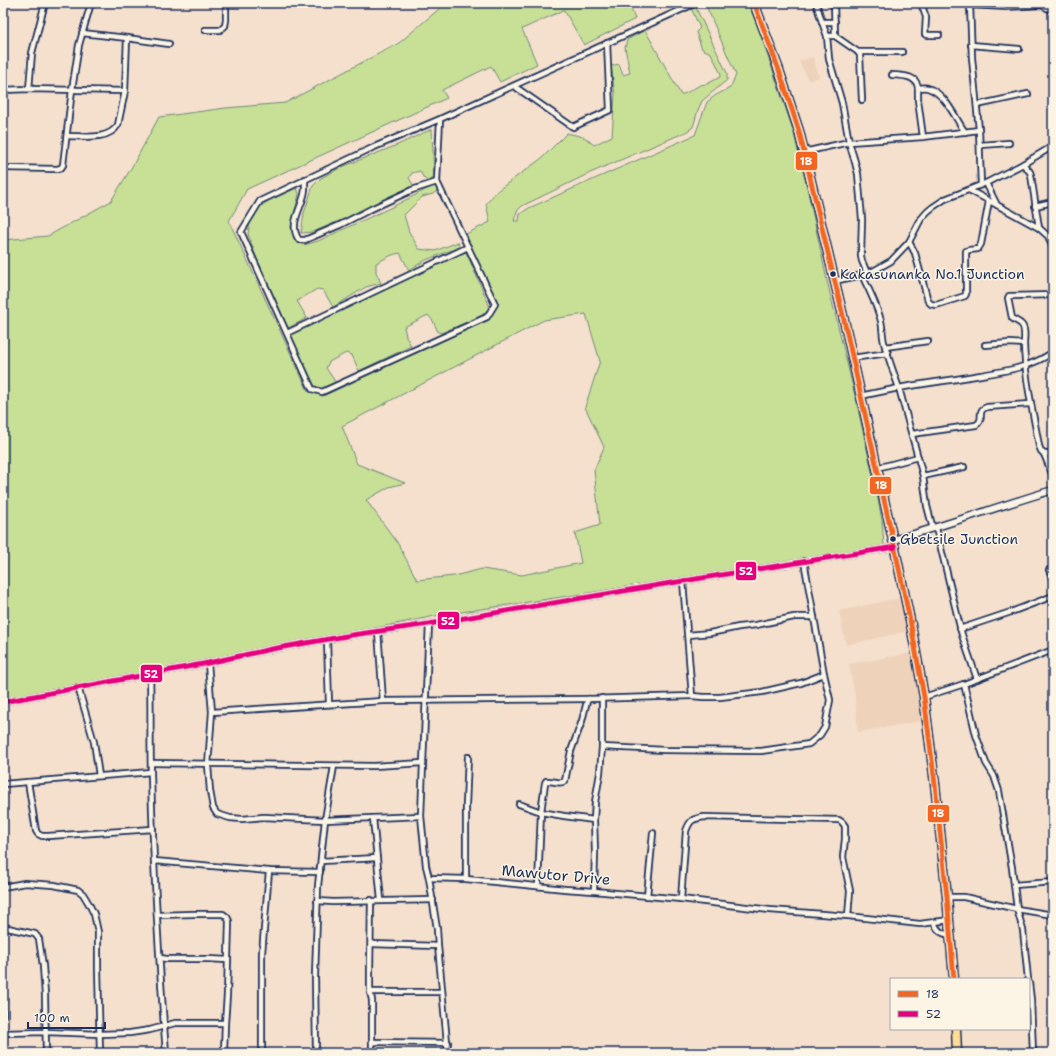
<svg xmlns="http://www.w3.org/2000/svg" width="1056" height="1056" viewBox="0 0 1056 1056" font-family="'Shantell Sans',sans-serif">
<style>
.built{fill:#eed2ba}
.green{fill:#c7e096;stroke:#71887a;fill-rule:evenodd}
.lines{fill:none;stroke-linecap:round;stroke-linejoin:round}
.street-casing{stroke:#1b2f5e;stroke-width:8}
.secondary-casing{stroke:#1b2f5e;stroke-width:9}
.highway-casing{stroke:#1b2f5e;stroke-width:11}
.street{stroke:#fcf5e5;stroke-width:4.5}
.secondary{stroke:#fcf5e5;stroke-width:6}
.highway{stroke:#ffdd96;stroke-width:8}
.bus-1-casing{stroke:#fcf5e5;stroke-width:8}
.bus-2-casing{stroke:#fcf5e5;stroke-width:8}
.bus-1{stroke:#f26522;stroke-width:5}
.bus-2{stroke:#e5007d;stroke-width:5}
.bus-dot{fill:#1b2f5e;stroke:#fcf5e5;stroke-width:1.5}
.labels{text-anchor:middle;dominant-baseline:central;stroke-width:3;stroke-linejoin:round;paint-order:stroke}
.bus-label{font-size:14px;fill:#1b2f5e;stroke:#fcf5e5;text-anchor:start}
.street-label{font-size:15px;fill:#1b2f5e;stroke:#fcf5e5}
.line-badge{stroke:#fcf5e5;stroke-width:1.5}
.badge-label{font-size:11px;text-anchor:middle;font-weight:bold;fill:#fff}
</style>
<rect width="100%" height="100%" fill="#f4e0cc"/>
<filter id="ink" filterUnits="userSpaceOnUse"><feTurbulence type="fractalNoise" baseFrequency=".025" numOctaves="2"/><feDisplacementMap in="SourceGraphic" scale="8" xChannelSelector="R" yChannelSelector="G"/><feConvolveMatrix kernelMatrix="1 2 1 2 8 2 1 2 1" color-interpolation-filters="sRGB"/></filter>
<g filter="url(#ink)">
<g class="built">
<path d="M813,57L819,77L809,81L799,61Z"/>
<path d="M900,598L908,631L846,645L839,611Z"/>
<path d="M912,653L918,684L922,721L858,732L855,696L849,664Z"/>
</g>
<g class="green">
<path d="M446,3H629L635,19L584,45L564,10L522,29L537,64L500,82L491,66L442,90L447,98L247,189L229,221L308,391L323,396L486,319L495,310L496,300L464,235L490,222L486,204L497,191L542,158L567,133L584,137L594,145L612,136L615,94L611,66L619,64L623,75L630,73L625,48L627,40L645,30L681,95L688,92L700,85L707,84L720,77L721,74L711,53L702,49L696,32L700,28L691,8L695,6L727,73V80L702,101L698,110L693,127L686,132L590,173L522,206L517,211L514,221H519L520,214L529,208L599,177L695,135L707,102L716,95L730,88L736,75L705,3H748L759,30L793,130L807,187L828,285L856,400L876,490L882,520L884,546L588,593L435,616L3,703V240L48,236L111,201L133,165L159,117L226,108L285,103L399,43ZM586,314L600,361L585,407L604,447L594,470L600,525L575,533L581,563L522,575L482,569L454,576L417,580L397,542L366,500L389,487L405,483L357,464L342,426L544,320Z"/>
<path d="M432,129L434,177L428,182L423,177L420,171L412,173L409,178L413,185L410,188L379,202L346,218L313,232L301,233L304,213L313,186L321,178L342,167L395,146Z"/>
<path d="M433,186H436L437,191L433,194L422,197L404,215L409,232L419,249L435,251L458,242L459,247L426,260L409,270L400,253L392,255L376,263V272L381,283L366,287L333,307L323,290L317,289L297,301L307,318L288,328L255,254L248,234L250,222L258,208L270,200L297,188L299,194L291,227L296,242L304,245L318,241L392,207Z"/>
<path d="M466,252L490,307L481,316L441,333L438,332L433,321L428,315L404,327L406,336L411,346L359,371L352,355L346,353L329,362L326,368L336,383L321,389L314,385L289,335L291,332L388,288L448,259Z"/>
</g>
<g class="lines">
<defs>
<g id="street">
<path d="M816,3L822,22H835"/>
<path d="M834,3L835,36H827L829,59L842,103L849,142L855,162L858,174L862,219L861,256L862,261L867,273"/>
<path d="M923,3L922,6L926,17L925,34L928,35H939"/>
<path d="M969,3L970,5L1007,7L1041,5L1053,11"/>
<path d="M970,5L972,58L979,130L981,185"/>
<path d="M822,22L827,36"/>
<path d="M205,30H220L225,26L226,20V3"/>
<path d="M82,33L127,38L169,44"/>
<path d="M835,36L858,52L860,55L862,100"/>
<path d="M971,45L1019,49"/>
<path d="M858,52H902"/>
<path d="M892,75C902,76 917,75 918,88C921,88 925,87 928,88C946,94 955,118 965,132"/>
<path d="M514,86L573,127L610,110L607,43"/>
<path d="M918,88V100L923,137"/>
<path d="M29,89L32,53L45,3"/>
<path d="M3,90L29,89L125,91"/>
<path d="M977,105L1028,94"/>
<path d="M440,119L437,182L495,304L487,317L322,392L312,389L241,232L260,201L372,148L440,119L696,3"/>
<path d="M67,136C83,136 108,141 118,125L125,91L127,38"/>
<path d="M980,145L1009,143"/>
<path d="M804,152L849,142L923,137L979,130"/>
<path d="M1023,164L1030,172L1031,175L1039,228"/>
<path d="M3,168L57,169L61,168L63,165L72,90L79,45L91,3"/>
<path d="M305,179C305,182 305,186 305,189C304,206 287,223 299,240H305L340,225L371,209L412,190L437,182"/>
<path d="M986,183L997,205L1039,228L1048,236L1053,248"/>
<path d="M969,190L997,205"/>
<path d="M1035,206L1053,202"/>
<path d="M909,242L915,253L928,301L931,304L936,305L965,296L966,294V251L969,250L978,249L981,244L989,201"/>
<path d="M862,275C869,290 877,305 881,321C883,329 882,338 885,346C889,360 894,374 899,388C926,383 953,380 981,375C1006,371 1032,367 1053,352"/>
<path d="M834,281L862,275L875,270L891,261L909,242L921,219L927,212L933,207L945,199L986,183L1023,164L1053,146"/>
<path d="M287,333L468,247"/>
<path d="M1024,344C1024,339 1026,328 1021,324C1018,321 1015,321 1012,318L1008,298L1009,296L1053,295"/>
<path d="M985,345L1010,343L1024,344C1025,379 1033,412 1039,446L1041,451L1044,454H1048L1053,452"/>
<path d="M885,347L928,341"/>
<path d="M852,358L888,353"/>
<path d="M860,396L899,388L923,476L964,467"/>
<path d="M912,434L976,425C986,419 975,411 987,407L1030,404"/>
<path d="M1044,454L1053,476"/>
<path d="M877,468L918,457"/>
<path d="M923,476L927,506L933,529"/>
<path d="M936,528L962,635L977,679"/>
<path d="M1049,570L1053,580"/>
<path d="M429,624L423,763L421,816L426,866L429,878L466,879L565,889L594,891L681,899L770,910L848,916L920,924L949,920"/>
<path d="M960,629L1011,612L1053,596"/>
<path d="M378,631L383,701"/>
<path d="M688,635L710,633L739,627L756,625L794,617H814"/>
<path d="M327,640L329,704"/>
<path d="M208,663L212,712L208,765L210,791L213,808L217,814L230,818L242,819L264,817L325,820L421,816"/>
<path d="M150,673C151,707 150,740 151,774C153,867 159,960 166,1053"/>
<path d="M964,684L976,735L986,763L994,776L999,791L1012,868L1017,909L1023,930L1028,979"/>
<path d="M78,687L94,742L99,776"/>
<path d="M692,696L703,697H720L762,692L801,683L824,674L804,561"/>
<path d="M924,697L964,684L1053,650"/>
<path d="M3,702L208,663L272,649L352,635L429,624L665,584L895,547"/>
<path d="M212,712L383,701L589,699L692,696L683,581"/>
<path d="M602,747L665,750L761,751L809,744L820,735L825,727L830,700L824,674"/>
<path d="M151,763L374,766L423,763"/>
<path d="M28,782L36,831L38,834L42,836H48L153,829"/>
<path d="M3,784L151,772"/>
<path d="M519,804L541,812L564,816L594,820"/>
<path d="M373,818L381,900"/>
<path d="M154,861L269,871L320,872"/>
<path d="M321,861L377,858"/>
<path d="M429,878L437,929L438,946L448,1053"/>
<path d="M466,879V805L468,757"/>
<path d="M1014,885L1053,882"/>
<path d="M538,886L541,812L545,783L546,781C553,780 560,785 565,781L571,751L582,721L587,701L589,699"/>
<path d="M3,887L25,883L54,885L78,890L83,894L89,904L94,914L98,932V967L100,1053"/>
<path d="M594,891L595,852L594,820L595,802L600,773L602,747V698"/>
<path d="M647,896L653,833"/>
<path d="M947,897H964L1017,909L1053,915"/>
<path d="M681,899L686,831C690,820 692,819 704,817L839,820L842,822L845,826V839L843,857L850,891L848,916"/>
<path d="M371,900L370,971V992L372,1000V1053"/>
<path d="M317,901L333,902L433,900"/>
<path d="M157,915L193,914H223L227,917L229,921L227,995L225,1023L224,1053"/>
<path d="M934,922C937,931 942,934 951,935"/>
<path d="M3,927L35,934L39,939L43,966L45,995L46,1053"/>
<path d="M371,944L438,946"/>
<path d="M160,958L167,959H208L228,960"/>
<path d="M1029,983L1031,1000L1033,1053"/>
<path d="M370,992H442"/>
<path d="M3,998V1015"/>
<path d="M3,1033L46,1032L100,1034L130,1033L150,1030L175,1023H225"/>
<path d="M372,1042L448,1043"/>
<path d="M262,1053V953L269,871"/>
<path d="M316,1053L315,976L318,886L325,820L334,766"/>
</g>
<path id="secondary" d="M893,540C947,525 999,506 1053,490"/>
<g id="highway">
<path d="M754,3L779,70L799,131L844,320L893,540L911,625L924,697L935,784L947,897L954,979"/>
<path d="M956,1029L957,1053"/>
</g>
</defs>
<use href="#street" class="street-casing"/>
<use href="#secondary" class="secondary-casing"/>
<use href="#highway" class="highway-casing"/>
<use href="#street" class="street"/>
<use href="#secondary" class="secondary"/>
<use href="#highway" class="highway"/>
<defs>
<path id="bus-1" d="M754,3L779,70L799,131L844,320L893,540L911,625L924,697L935,784L947,897L954,979"/>
<path id="bus-2" d="M3,702L208,663L272,649L352,635L429,624L665,584L895,547"/>
</defs>
<use href="#bus-1" class="bus-1-casing"/>
<use href="#bus-2" class="bus-2-casing"/>
<use href="#bus-1" class="bus-1"/>
<use href="#bus-2" class="bus-2"/>
</g>
</g>
<g class="bus-dot">
<circle cx="833" cy="274" r="3.5"/>
<circle cx="893" cy="539" r="3.5"/>
</g>
<g class="labels">
<g class="bus-label">
<text x="840" y="274">Kakasunanka No.1 Junction</text>
<text x="900" y="539">Gbetsile Junction</text>
</g>
<g class="street-label">
<text transform="translate(556 875) rotate(5)">Mawutor Drive</text>
</g>
</g>
<g class="line-badge">
<rect x="795" y="151" width="23" height="20" rx="4" fill="#f26522"/>
<rect x="869" y="476" width="23" height="19" rx="4" fill="#f26522"/>
<rect x="735" y="561" width="22" height="20" rx="4" fill="#e5007d"/>
<rect x="437" y="611" width="23" height="19" rx="4" fill="#e5007d"/>
<rect x="140" y="664" width="23" height="19" rx="4" fill="#e5007d"/>
<rect x="927" y="804" width="23" height="19" rx="4" fill="#f26522"/>
</g>
<g class="badge-label">
<text x="806" y="165">18</text>
<text x="881" y="489">18</text>
<text x="746" y="575">52</text>
<text x="448" y="625">52</text>
<text x="151" y="678">52</text>
<text x="938" y="817">18</text>
</g>
<rect width="1056" height="1056" fill="none" stroke="#fcf5e5" stroke-width="16"/>
<rect x="8" y="8" width="1040" height="1040" fill="none" stroke="#1b2f5e" stroke-width="1.5" filter="url(#ink)"/>
<rect x="890" y="978" width="140" height="52" fill="#fcf5e5" stroke="#a2a6af"/>
<rect x="898" y="991" width="20" height="6" fill="#f26522" stroke="#a2a6af"/>
<text x="926" y="998" font-size="12" fill="#1b2f5e">18</text>
<rect x="898" y="1011" width="20" height="6" fill="#e5007d" stroke="#a2a6af"/>
<text x="926" y="1018" font-size="12" fill="#1b2f5e">52</text>
<path d="M28 1022v6h77v-6" fill="none" stroke="#1b2f5e" stroke-width="2"/>
<text x="34" y="1022" font-size="12" fill="#1b2f5e" stroke="#fcf5e5" stroke-width="3" paint-order="stroke">100 m</text>
</svg>
